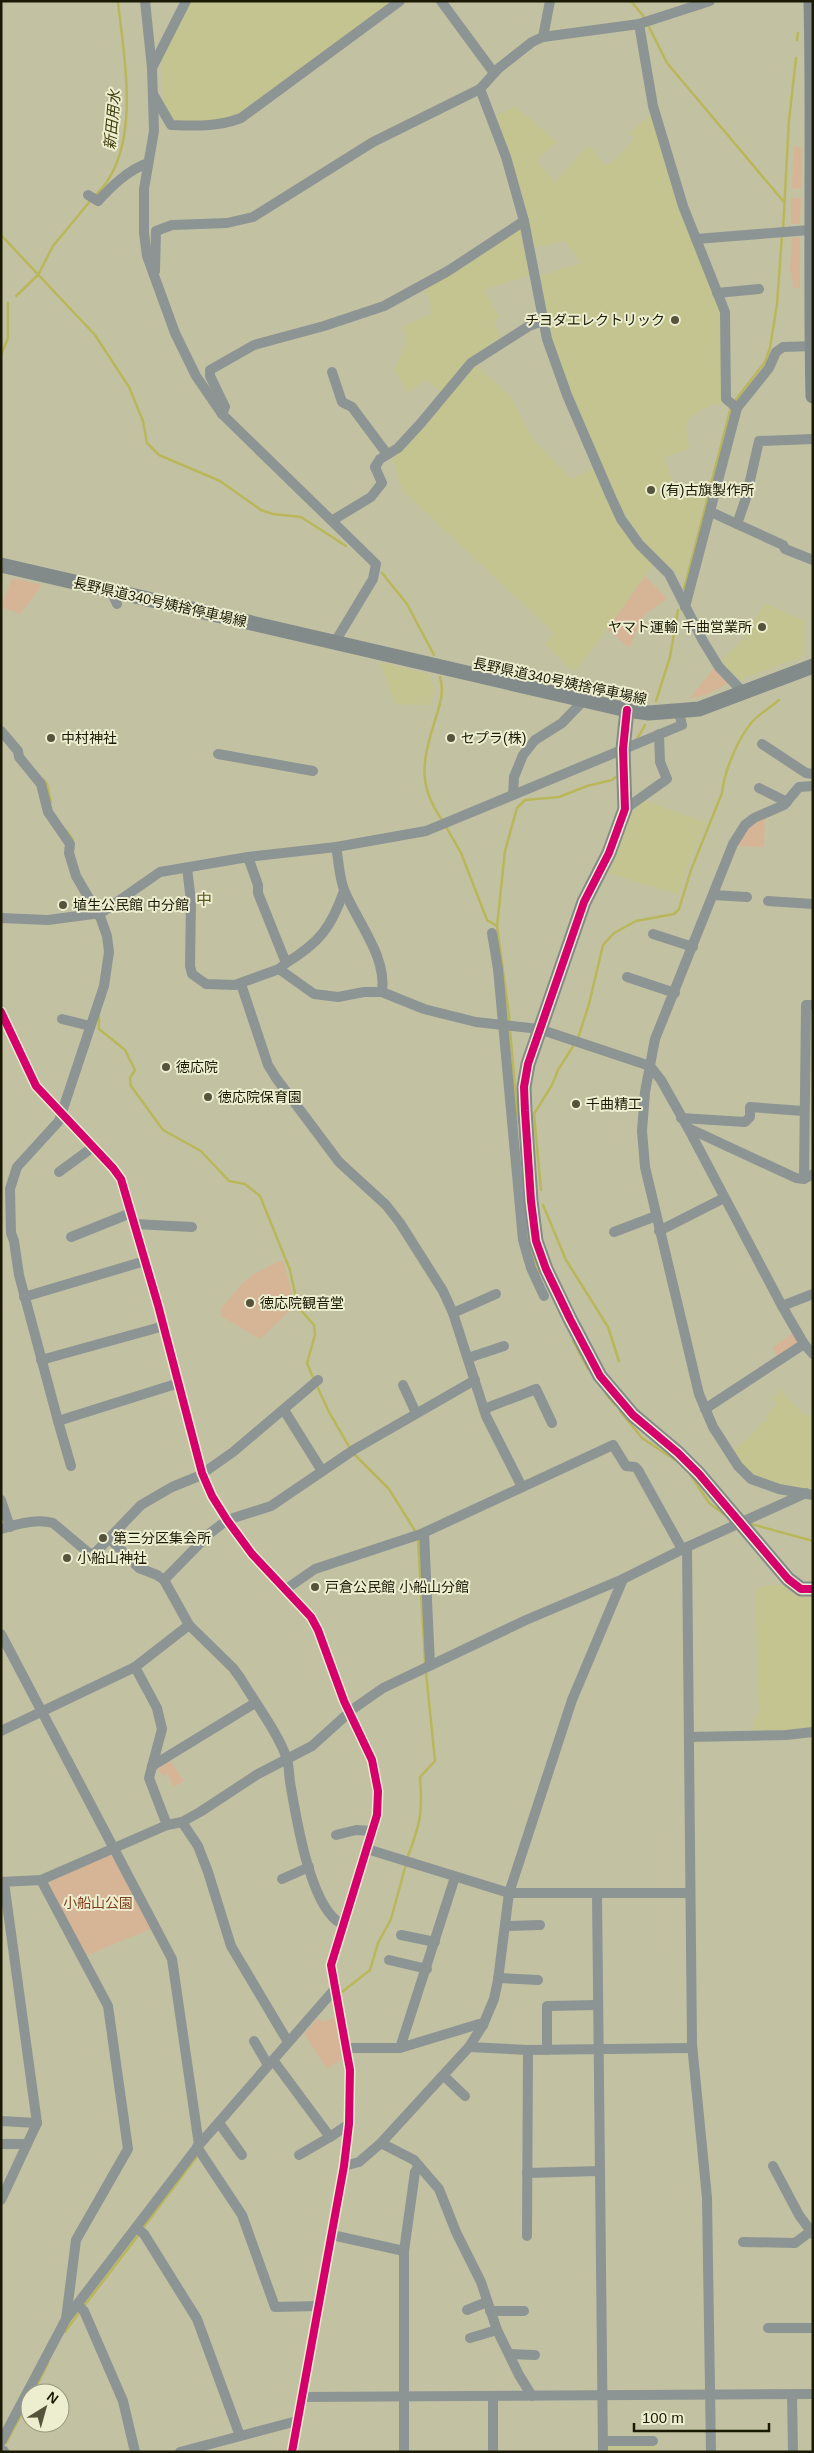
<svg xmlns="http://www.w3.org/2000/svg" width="814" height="2453" viewBox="0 0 814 2453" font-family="Helvetica,'Noto Sans JP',sans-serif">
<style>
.built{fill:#c4c491}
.green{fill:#d6b596}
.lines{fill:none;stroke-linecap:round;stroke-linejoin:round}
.stream{stroke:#bab75a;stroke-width:2.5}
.street{stroke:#8d9594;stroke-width:10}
.secondary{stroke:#828b8a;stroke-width:15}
.cycleway-casing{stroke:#ededd0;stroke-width:11}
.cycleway{stroke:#d6006c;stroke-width:8}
.poi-dot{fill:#55543b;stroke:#ededd0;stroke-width:2}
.labels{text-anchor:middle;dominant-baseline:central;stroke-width:4;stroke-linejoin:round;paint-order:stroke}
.poi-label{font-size:14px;fill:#1a1904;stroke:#ededd0;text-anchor:start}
.street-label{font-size:14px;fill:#1a1904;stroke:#ededd0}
.park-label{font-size:14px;fill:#7e3e19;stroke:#ededd0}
.water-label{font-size:15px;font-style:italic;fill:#403e0d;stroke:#ededd0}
.quarter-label{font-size:16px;fill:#5a5922;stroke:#ededd0}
</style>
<rect width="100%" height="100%" fill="#c2c2a2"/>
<g class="built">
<path d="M190,1H389L391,4L237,117L227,121H173L163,102L162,57Z"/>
<path d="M515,106L557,142L536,160L555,182L588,145L606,166L623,152L634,139L630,133L651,114L721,313V404L710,405L689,418L686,426L689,449L664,457L678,499L690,495L705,499L683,579L647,544L627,518L616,497L571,392L551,336L540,276L581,263L565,241L535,247L522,193L496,116Z"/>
<path d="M521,228L529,275L484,290L499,317L494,321L501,339L468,360L441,392L426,379L408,392L394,370L407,340L402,327L431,314L430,300L424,289Z"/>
<path d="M475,364L510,396L534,441L571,479L594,469L622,529L654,563L589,654L573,672L545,644L554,633L402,490L392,456Z"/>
<path d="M765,603L805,621L804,652L801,657L740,680L720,661L741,642Z"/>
<path d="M380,662L430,674L434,690L430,705L395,704Z"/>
<path d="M642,799L706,823L687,867L679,895L605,872L626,823Z"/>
<path d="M782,1389L783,1395L805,1415L813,1416V1487L807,1489L764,1480L754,1476L731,1453L768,1419L765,1416L777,1404L772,1399Z"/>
<path d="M785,1585L791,1593L813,1598V1729L752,1732L753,1722L759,1712L755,1593L759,1588L766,1586Z"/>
<path d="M608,2443L657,2444V2452H608Z"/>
</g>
<g class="green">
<path d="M794,147H802L801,189L792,188Z"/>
<path d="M791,198H801L800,224H791Z"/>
<path d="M800,237V288H794L790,268L792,238Z"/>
<path d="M645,576L666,597L665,600L644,615L629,648L607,629Z"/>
<path d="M12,578L42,585L20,614L1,607Z"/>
<path d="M714,668L730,683L705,695L689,699Z"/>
<path d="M765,817L764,847L736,846L747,828Z"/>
<path d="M283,1260L295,1306L260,1339L221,1316L223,1312L220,1311C243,1281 247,1275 283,1260Z"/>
<path d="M793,1333L797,1341L796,1344L778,1356L772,1348Z"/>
<path d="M169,1759L184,1781L173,1787L168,1774L164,1776L157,1770Z"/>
<path d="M109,1855L113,1857L151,1929L85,1956L49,1885L51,1880Z"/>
<path d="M335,2017L343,2058L327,2069L304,2034L318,2018L323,2022Z"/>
</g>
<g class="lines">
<g class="stream">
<path d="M631,1L645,18"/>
<path d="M647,23L667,63L784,202"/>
<path d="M797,40L798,33"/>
<path d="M95,196C143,150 124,61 118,1"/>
<path d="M783,230L789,120L796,58"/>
<path d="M1,235L95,335L129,387L143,421L147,443L159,455L220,481L261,510L273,514L301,517L346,546"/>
<path d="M16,296L38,275L53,246L91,200"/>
<path d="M1,355L8,338V303"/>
<path d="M734,402L765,362L770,348L777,304L782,235"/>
<path d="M382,573L407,604L434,655"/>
<path d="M684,589L731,407"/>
<path d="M440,677C444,690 441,701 437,714C424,756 415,782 442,820"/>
<path d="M656,701L670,657L678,610"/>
<path d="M637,739L645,725"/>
<path d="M43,779L47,784L51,802"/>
<path d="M445,825L461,853L487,920L497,926"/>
<path d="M66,830L73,840"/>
<path d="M99,1016V1029L125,1050L135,1070L130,1078L131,1086L163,1130L201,1151L229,1181L245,1184L260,1196L290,1270L298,1307L314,1325L315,1335L307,1363L314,1380"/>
<path d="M510,1023L497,926L505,851L517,808L525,800L559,797L587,786L612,780L617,776"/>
<path d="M510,1029L518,1123"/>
<path d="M578,1038L589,1004L603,945L614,933L636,921L674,914L679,909L691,870L722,793C724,772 738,738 752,722C759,714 771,707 779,700"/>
<path d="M541,1190L534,1114L552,1085L558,1070L575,1043"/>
<path d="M543,1205L566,1260L608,1327L619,1361"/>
<path d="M530,1248L540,1273"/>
<path d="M573,1341L588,1369"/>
<path d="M317,1386L329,1412L351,1450"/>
<path d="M606,1394L615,1405"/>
<path d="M620,1411L642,1438L675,1460"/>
<path d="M354,1454L389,1489L417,1534"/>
<path d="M690,1474L709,1503L725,1515"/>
<path d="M751,1524L813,1541"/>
<path d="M418,1539L425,1662"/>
<path d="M407,1859C420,1824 423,1814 420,1777L435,1761L426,1672"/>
<path d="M342,1992L370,1970L378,1943L391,1919L406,1864"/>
<path d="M143,2228L198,2155"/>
<path d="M84,2306L140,2233"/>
<path d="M65,2332L81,2310"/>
<path d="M33,2393L48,2363"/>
<path d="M6,2443L30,2398"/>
</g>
<g class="street">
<path d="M145,1L152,68L154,131L144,189V233L147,256L175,333L196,376L222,414L376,564L373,579L338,637L337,643"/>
<path d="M441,1L494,73"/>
<path d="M639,24L653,106L683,206L725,312L726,399L737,408"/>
<path d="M543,37L550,1"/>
<path d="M152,68L186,1"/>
<path d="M480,89L506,157L524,221L547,339L567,395L610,495L621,519L639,544L669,574L703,641L719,667L743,692"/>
<path d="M153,94L171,125C195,126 218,127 241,118L400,1"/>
<path d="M88,195L98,201C112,186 128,170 148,163"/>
<path d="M696,239L810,230"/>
<path d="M155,271L156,231L172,225L227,223L253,217L373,142L480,89L499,68L532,42L543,37L639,24L710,1"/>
<path d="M717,293L759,289"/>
<path d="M332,372L342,402L352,407L387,454"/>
<path d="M222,414L225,407L210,376V370L254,345L324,326L384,306L448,271L524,221"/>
<path d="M711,512L737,524L746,498L759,441L813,439"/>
<path d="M333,520L371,497L382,483L375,467L380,459L398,448L421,423L471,363L529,326L542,321"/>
<path d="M737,524L783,545L785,549L813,560"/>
<path d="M111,591L117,604"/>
<path d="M685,607L737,408L769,368L776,352L783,347L813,346"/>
<path d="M1,731L18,751L19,757L41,784L48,812L70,844L69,853L76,876L101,919L107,936L109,952L104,986L59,1121L17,1167L10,1189L11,1233L14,1241L19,1275L58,1421L179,1383"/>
<path d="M762,744L806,773L813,774"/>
<path d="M218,754L313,771"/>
<path d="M813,786L799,787L784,805L754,818L745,825L733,844L655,1039L645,1092L642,1131L645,1167L699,1394L713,1427L738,1466L751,1479L779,1489L813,1495"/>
<path d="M759,788L787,802"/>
<path d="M513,795L514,777L523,755L535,740L562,723L584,700"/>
<path d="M625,809L667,779L660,762L659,734"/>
<path d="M336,847C339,861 339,879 345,892C358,923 387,957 382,992"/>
<path d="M248,857L258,885V893L286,963L279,969"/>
<path d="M187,868L191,901L190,966L192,974L206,984L235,985L279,969L314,994L338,997L364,992H382L424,1009L476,1022L539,1029L650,1066L661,1080L688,1128L782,1306L804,1344L813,1354"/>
<path d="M713,895L747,897"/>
<path d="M768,901L813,904"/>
<path d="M1,918L48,920L101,913L160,872L248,857L336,847L426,831L682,725L679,712"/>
<path d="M492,933L498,969L523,1240L531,1268L544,1296"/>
<path d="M653,934L693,947"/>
<path d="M286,963C319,943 331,928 344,891"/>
<path d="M627,977L675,993"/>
<path d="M241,984L268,1065L276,1078L339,1162L386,1205L400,1223L443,1291L453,1313L486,1416L522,1487"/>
<path d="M1,1012L36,1086L113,1168L121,1179L158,1305L202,1473L212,1496L227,1520L252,1554L311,1617L318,1630L344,1701L372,1760L378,1791L377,1815L331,1965L350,2070L349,2124L344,2166L292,2452"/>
<path d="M62,1019L90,1026"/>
<path d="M681,1118L745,1122L750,1117V1107L803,1111"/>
<path d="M688,1128L796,1178L804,1179L813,1174"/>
<path d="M59,1172L93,1147"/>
<path d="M804,1179L806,1005H813"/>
<path d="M135,1224L192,1227"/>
<path d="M659,1231L724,1198"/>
<path d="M614,1232L656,1216"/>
<path d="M71,1237L131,1213"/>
<path d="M24,1297L145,1261"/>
<path d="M782,1306L813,1294"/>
<path d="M453,1313L496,1294"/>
<path d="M468,1358L504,1346"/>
<path d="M41,1360L164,1326"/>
<path d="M403,1385L416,1413"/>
<path d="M484,1409L536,1389L552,1423"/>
<path d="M705,1409L804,1344"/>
<path d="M284,1410L322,1471"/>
<path d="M58,1421L71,1466"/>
<path d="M1,1500L10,1527"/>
<path d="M1,1529C16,1524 37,1518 53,1523L90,1554L95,1553L141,1505L172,1487L199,1476L233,1452L318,1380"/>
<path d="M424,1533L430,1665"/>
<path d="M110,1539L139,1568L157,1575L164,1580L189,1625L233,1668L241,1679C256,1704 278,1733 287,1759C289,1766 289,1774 290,1782C296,1816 310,1909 342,1924"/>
<path d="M687,1547L692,2044L707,2198L711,2452"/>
<path d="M164,1580L209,1534L227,1520L271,1506L355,1449L475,1380"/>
<path d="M286,1589L315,1569L421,1534L613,1445L626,1466L635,1467L638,1470L682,1549"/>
<path d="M1,1634L172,1959L199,2145"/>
<path d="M135,1667L157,1708L162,1729L149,1778L167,1825"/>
<path d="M1,1731L135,1667L189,1625"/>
<path d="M689,1737L786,1735L813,1732"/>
<path d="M152,1766L255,1703"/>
<path d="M182,1822L198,1846L208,1872L231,1946L288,2042"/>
<path d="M336,1835L356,1830L372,1831"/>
<path d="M367,1849L509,1893H690"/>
<path d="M282,1879L309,1867"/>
<path d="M41,1880L108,2006L128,2149L76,2240L66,2319"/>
<path d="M1,1882L41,1880L167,1825L182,1822L200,1812L258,1774L312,1746L353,1709L383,1688L526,1620L623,1579L687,1547L806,1493"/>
<path d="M597,1894L603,2452"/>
<path d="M505,1926L540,1925"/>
<path d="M401,1935L435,1942"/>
<path d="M389,1960L427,1969"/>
<path d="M498,1978L538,1980"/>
<path d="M254,2041L268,2065"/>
<path d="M469,2047L528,2050L692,2048"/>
<path d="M347,2048H400L479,2024L483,2025"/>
<path d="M400,2048L455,1877"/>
<path d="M547,2050V2006L598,2005"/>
<path d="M273,2060L330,2137L349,2124"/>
<path d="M444,2076L465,2096"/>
<path d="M1,2121L37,2123"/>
<path d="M219,2123L242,2155"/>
<path d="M381,2143L414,2160L439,2189L456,2232L481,2282L497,2330L519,2375L532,2396"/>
<path d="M1,2144H27"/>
<path d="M197,2147L242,2215L275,2307L319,2306"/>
<path d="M299,2155L330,2137"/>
<path d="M344,2166L359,2162L381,2143L469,2047L483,2025L494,1999L498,1980L509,1893L572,1700L623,1579"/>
<path d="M773,2166L799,2215L813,2234"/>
<path d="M527,2173L600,2171"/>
<path d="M1,2200L37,2123L4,1882"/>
<path d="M137,2228L144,2234L197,2319L240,2436"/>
<path d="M332,2235L404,2251"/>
<path d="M527,2236L528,2050"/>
<path d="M743,2242L795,2243L811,2231"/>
<path d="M78,2305L84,2311L123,2401L135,2452"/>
<path d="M467,2310L487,2302"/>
<path d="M490,2311H524"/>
<path d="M768,2328H813"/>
<path d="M470,2338L497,2330"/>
<path d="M509,2354L535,2355"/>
<path d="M792,2394L793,2452"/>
<path d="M302,2397L813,2394"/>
<path d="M493,2397V2452"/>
<path d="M603,2441H653"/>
<path d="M1,2442L66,2319L199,2145L334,1990"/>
<path d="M4,2452V2451"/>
<path d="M180,2452L297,2421"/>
<path d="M404,2452V2251L415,2172L419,2166"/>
</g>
<g class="secondary">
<path d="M811,1C814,133 810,264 813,396"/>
<path d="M1,565L627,710L649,713L699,709L813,666"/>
<path d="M627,710L623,749L625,809L609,853L584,902L528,1064L524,1087L525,1111L531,1201L536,1241L546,1269L570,1319L600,1376L633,1415L678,1453L699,1474L788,1579L801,1589H813"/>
</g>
<defs>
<g id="cycleway">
<path d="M627,710L623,749L625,809L609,853L584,902L528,1064L524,1087L525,1111L531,1201L536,1241L546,1269L570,1319L600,1376L633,1415L678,1453L699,1474L788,1579L801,1589H813"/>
<path d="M1,1012L36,1086L113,1168L121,1179L158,1305L202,1473L212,1496L227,1520L252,1554L311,1617L318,1630L344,1701L372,1760L378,1791L377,1815L331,1965L350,2070L349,2124L344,2166L292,2452"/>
</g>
</defs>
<use href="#cycleway" class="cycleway-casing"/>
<use href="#cycleway" class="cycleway"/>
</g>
<g class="poi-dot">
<circle cx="675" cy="320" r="5"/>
<circle cx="651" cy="490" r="5"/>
<circle cx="762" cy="627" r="5"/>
<circle cx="51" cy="738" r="5"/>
<circle cx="451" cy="738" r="5"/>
<circle cx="63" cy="905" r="5"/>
<circle cx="166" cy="1067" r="5"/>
<circle cx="208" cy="1097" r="5"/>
<circle cx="576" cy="1104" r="5"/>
<circle cx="250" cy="1303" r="5"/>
<circle cx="103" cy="1538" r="5"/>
<circle cx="67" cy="1558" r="5"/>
<circle cx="315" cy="1587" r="5"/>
</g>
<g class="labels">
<g class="poi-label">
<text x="665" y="320" text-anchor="end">チヨダエレクトリック</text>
<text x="661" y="490">(有)古旗製作所</text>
<text x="752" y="627" text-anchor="end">ヤマト運輸 千曲営業所</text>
<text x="61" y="738">中村神社</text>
<text x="461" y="738">セプラ(株)</text>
<text x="73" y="905">埴生公民館 中分館</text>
<text x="176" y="1067">徳応院</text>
<text x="218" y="1097">徳応院保育園</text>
<text x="586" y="1104">千曲精工</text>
<text x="260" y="1303">徳応院観音堂</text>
<text x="113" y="1538">第三分区集会所</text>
<text x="77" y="1558">小船山神社</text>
<text x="325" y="1587">戸倉公民館 小船山分館</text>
</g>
<g class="street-label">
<text transform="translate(160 602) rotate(13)">長野県道340号姨捨停車場線</text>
<text transform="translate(560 681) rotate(12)">長野県道340号姨捨停車場線</text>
</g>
<g class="park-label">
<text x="98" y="1903">小船山公園</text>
</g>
<g class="water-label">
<text transform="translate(112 120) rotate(-85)">新田用水</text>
</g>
<g class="quarter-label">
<text x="204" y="899">中</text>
</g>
</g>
<rect width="814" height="2453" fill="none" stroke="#1a1904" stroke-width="5"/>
<g transform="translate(45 2408) rotate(37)"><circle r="24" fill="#ededd0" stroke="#99987e"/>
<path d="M0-4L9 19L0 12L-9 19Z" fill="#55543b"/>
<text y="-8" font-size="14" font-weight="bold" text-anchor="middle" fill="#1a1904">N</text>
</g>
<path d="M634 2423v8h135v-8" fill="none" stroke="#1a1904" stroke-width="2.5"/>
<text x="642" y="2423" font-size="15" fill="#1a1904" stroke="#ededd0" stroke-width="4" paint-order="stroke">100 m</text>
</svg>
